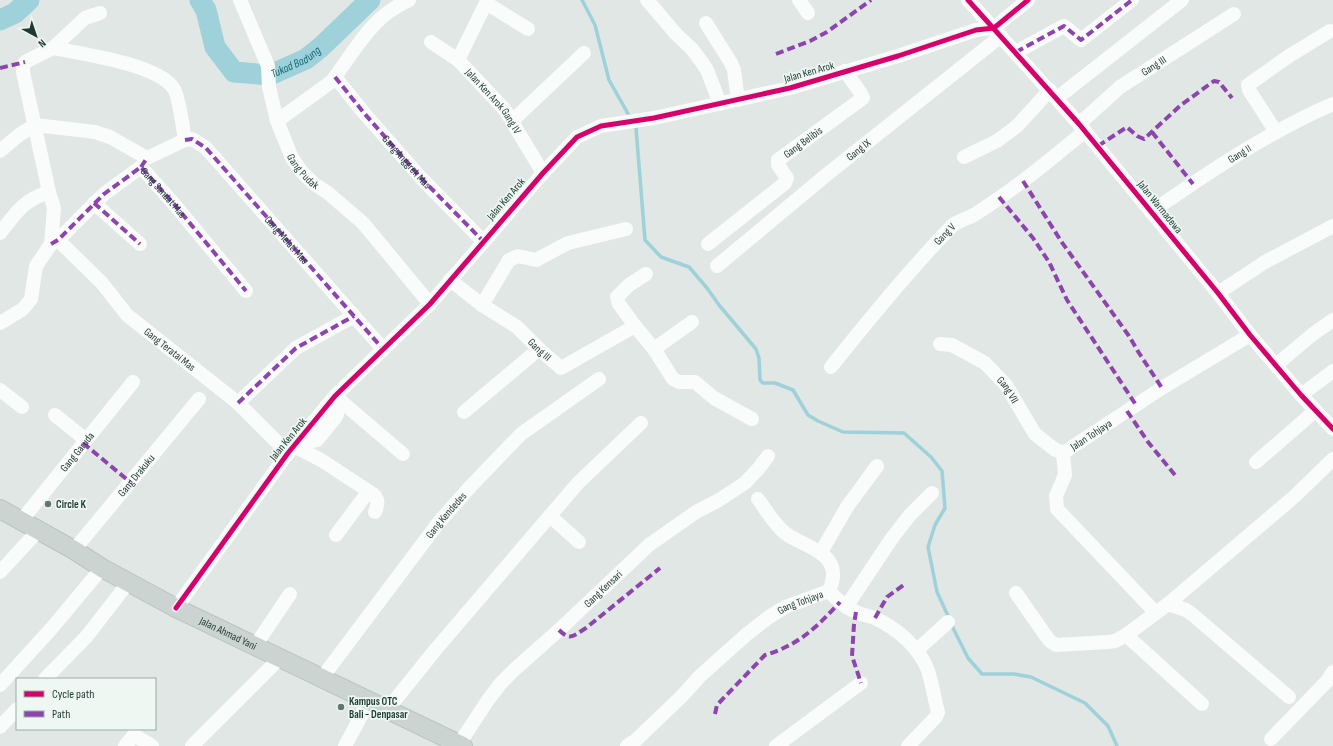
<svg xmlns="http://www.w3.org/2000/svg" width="1333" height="746" viewBox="0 0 1333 746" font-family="'Sofia Sans Condensed',sans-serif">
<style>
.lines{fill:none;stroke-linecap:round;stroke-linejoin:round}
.stream{stroke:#9ed1d9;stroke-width:3.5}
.river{stroke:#9ed1d9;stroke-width:21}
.major-casing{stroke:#bac4c1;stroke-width:20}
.minor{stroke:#fafbfb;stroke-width:14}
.major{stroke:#ccd4d2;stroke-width:18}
.quiet{stroke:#8e44ad;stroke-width:4;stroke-dasharray:8 4;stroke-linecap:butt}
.cycleway-casing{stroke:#eef7f2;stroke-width:8}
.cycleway{stroke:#d6006c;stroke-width:5}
.poi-dot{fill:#627771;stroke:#eef7f2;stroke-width:1.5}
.labels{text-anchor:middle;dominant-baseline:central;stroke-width:3.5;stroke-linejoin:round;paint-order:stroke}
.street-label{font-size:11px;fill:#1e3a33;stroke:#eef7f2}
.poi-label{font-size:11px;font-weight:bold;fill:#1e3a33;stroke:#eef7f2;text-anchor:start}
.water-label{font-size:12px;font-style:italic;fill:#156879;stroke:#eef7f2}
</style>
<rect width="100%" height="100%" fill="#e0e7e4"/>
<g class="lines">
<g class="stream">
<path d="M582,0L595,25L609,80L631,119"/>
<path d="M634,124L636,128L645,240L661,257L689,267L707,288L719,305L756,349L759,358L760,380L763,383H775L793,390L808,415L818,421L843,432L904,433L931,457L942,471L945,508L935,525L928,547L937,592L949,618"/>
<path d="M951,624L968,658L982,674H1014L1031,677L1085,703L1108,726L1117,746"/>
</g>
<g class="river">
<path id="s1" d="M200,0L206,10L215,47L234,72L270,75L306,59L321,47L370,0"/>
<path d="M0,20L15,13L29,0"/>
</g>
<defs>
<g id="major">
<path id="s19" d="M0,509L74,550L102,568L176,608L463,746"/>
</g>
</defs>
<use href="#major" class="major-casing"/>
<g class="minor">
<path id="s2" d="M240,0L268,66L269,87L277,121L292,158L301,171L313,183L328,193L363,223L430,304"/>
<path d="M647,0L676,34L692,49L701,61L707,70L720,104"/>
<path d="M799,0L808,13"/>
<path d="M968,0L1079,124L1218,293L1250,335L1301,395L1333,429"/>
<path d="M706,23L731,63L734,70L738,100"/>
<path id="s3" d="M431,42L458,60L478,81L505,110L543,173"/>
<path d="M53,48C82,54 159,64 174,89C179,96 183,129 185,140"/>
<path d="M1016,52L1064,26L1081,40L1132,0"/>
<path d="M458,60L486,3L528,29"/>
<path d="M335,77L364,113L422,179L483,241"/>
<path d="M1057,98L1182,0"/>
<path d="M277,121L331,82L335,77C348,59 360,39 376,23C385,13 397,6 409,0"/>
<path d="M512,121L584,53"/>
<path id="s4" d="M1079,124L1120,87L1234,14"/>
<path d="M1276,132L1249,90L1248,85L1289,56L1330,31"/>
<path d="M0,151L19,135L35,125L95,132L110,137L147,158L185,140L192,139L206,148L383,349"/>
<path d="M964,157L997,141L1017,126L1050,90"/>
<path d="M94,203L140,244"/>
<path id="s5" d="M1151,212C1209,172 1268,132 1333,104"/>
<path d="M0,233C17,212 22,201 49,192"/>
<path id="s6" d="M58,240L102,283L127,315L238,403L288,453"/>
<path id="s7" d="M51,244L58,240L104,194L141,167L174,204L246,291"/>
<path id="s8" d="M708,244L785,183L787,178L778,165V160L863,98L860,92L845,71"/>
<path id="s9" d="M717,266L825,176L1001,36"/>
<path id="s10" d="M450,280L482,305L517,327L539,349L561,368L635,326L654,349L673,379L679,382H695L714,398L752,419"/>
<path d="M1218,293L1265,262L1333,226"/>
<path d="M482,305L509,260L518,256L536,260L568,243L626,229"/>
<path d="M0,323L23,309L31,299L36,266L51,244L54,208L49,192L23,72V66L25,62L53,48L85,18L100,13"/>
<path d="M635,326L619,304L617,297L629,285L646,274"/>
<path id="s11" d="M940,344L952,345L985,363L1006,385L1035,434L1054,449L1063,453"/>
<path d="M654,349L692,322"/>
<path d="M1276,365L1313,334L1333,320"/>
<path id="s12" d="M831,367C870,318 909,270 953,225C960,220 970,218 977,213C1015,189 1050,160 1085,131"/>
<path d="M0,390L22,407"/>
<path d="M1301,395L1333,371"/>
<path d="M335,396L403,454"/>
<path d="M238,403L296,348L354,316"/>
<path d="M464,412L539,349"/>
<path d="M55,415L86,440"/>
<path d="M303,435L313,441L317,440L335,418L337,414L327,405"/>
<path d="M294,446L321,460L373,494C379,500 378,504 375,512"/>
<path d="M1256,462L1315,411"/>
<path d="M758,499C766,510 774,524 785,533C800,545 835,551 833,576C833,581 831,586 829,591"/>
<path d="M550,516L579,542"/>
<path id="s13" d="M21,521L133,382"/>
<path d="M336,535L368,492"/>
<path id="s14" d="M74,550L199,399"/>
<path d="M821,552L847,507L877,466"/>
<path d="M0,572L38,531"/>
<path d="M1016,593L1046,636L1050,641L1056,645L1108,642L1115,641L1126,635L1168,604L1295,496L1333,459"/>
<path d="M1168,604L1186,610L1193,615L1289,697"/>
<path d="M846,607L892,538L910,515L932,493"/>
<path d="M176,608L288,453L335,396L430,304L543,173L577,137L601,126L654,118L790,88L898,56L976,30L994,28L1028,0"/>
<path id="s15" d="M1156,613L1057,509L1056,496L1065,475L1063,453L1162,388L1250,335"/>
<path d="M1126,635L1202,704"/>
<path d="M255,646L290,594"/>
<path d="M917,650L948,622"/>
<path d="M45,679L87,636L128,583"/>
<path id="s16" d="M321,679L439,522L470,487L521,434L599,379"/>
<path d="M0,685L51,629L102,568"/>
<path d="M387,710L436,649L578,483L641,423"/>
<path d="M0,727L17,709"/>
<path d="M1271,739L1328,680L1333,672"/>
<path id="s17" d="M459,744L488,700L501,683L514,670L559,630L649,545L696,512L719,500L745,483L759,468L768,456"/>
<path d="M125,746L134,735L152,746"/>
<path d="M192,746L280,658"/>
<path d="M345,746L369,701"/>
<path id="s18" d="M627,746L636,740L681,697L700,676L747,634L769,617L785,607L829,591C837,600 846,608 858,613C863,615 870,616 875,618C897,629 917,645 927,668C932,681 934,698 938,712L936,717L908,746"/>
<path d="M776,746L861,683"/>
</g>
<use href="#major" class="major"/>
<g class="quiet">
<path d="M1016,52L1064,26L1081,40L1132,0"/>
<path d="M776,54L810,41L827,32L871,0"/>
<path d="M0,68L25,62"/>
<path id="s20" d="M335,77L364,113L422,179L483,241"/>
<path d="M1152,132L1193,184"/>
<path id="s21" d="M185,140L192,139L206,148L383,349"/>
<path d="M1098,146L1127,127L1137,136L1144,139L1181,105L1214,81L1219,82L1232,98"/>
<path d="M141,167L147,158"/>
<path d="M1023,181L1061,241L1129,336L1139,353L1162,388"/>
<path d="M999,197L1033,238L1049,262L1067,300L1136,405"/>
<path d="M94,203L140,244"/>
<path d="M51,244L58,240L104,194L141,167L174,204L246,291"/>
<path d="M238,403L296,348L354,316"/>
<path d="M1127,411L1148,442L1175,475"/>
<path d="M83,443L130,482"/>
<path d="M856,612L854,624L852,656L861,683"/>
<path d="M875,618L887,597L905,584"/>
<path d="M559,630C571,642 574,635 586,628L660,568"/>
<path d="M715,714L717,705L765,655C799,645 817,627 840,602"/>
</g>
<defs>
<g id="cycleway">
<path d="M968,0L1079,124L1218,293L1250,335L1301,395L1333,429"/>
<path d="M176,608L288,453L335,396L430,304L543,173L577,137L601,126L654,118L790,88L898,56L976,30L994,28L1028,0"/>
</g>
</defs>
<use href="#cycleway" class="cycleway-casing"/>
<use href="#cycleway" class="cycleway"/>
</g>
<g class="poi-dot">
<circle cx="48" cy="504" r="4"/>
<circle cx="341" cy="707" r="4"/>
</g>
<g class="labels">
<g class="street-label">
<text stroke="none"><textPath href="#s4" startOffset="95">Gang III</textPath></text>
<text transform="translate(809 72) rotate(-16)">Jalan Ken Arok</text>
<text stroke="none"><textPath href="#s3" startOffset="87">Jalan Ken Arok Gang IV</textPath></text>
<text stroke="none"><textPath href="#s8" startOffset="155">Gang Belibis</textPath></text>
<text stroke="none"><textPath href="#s9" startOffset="183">Gang IX</textPath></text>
<text stroke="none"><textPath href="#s5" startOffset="106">Gang II</textPath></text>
<text stroke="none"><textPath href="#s20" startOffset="111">Gang Anggrek Mas</textPath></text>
<text stroke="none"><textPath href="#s2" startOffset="185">Gang Pudak</textPath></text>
<text stroke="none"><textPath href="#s7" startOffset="153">Gang Sandat Mas</textPath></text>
<text transform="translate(506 199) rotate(-49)">Jalan Ken Arok</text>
<text transform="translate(1160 207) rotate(51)">Jalan Warmadewa</text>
<text stroke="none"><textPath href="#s12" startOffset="175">Gang V</textPath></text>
<text stroke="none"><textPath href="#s21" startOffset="146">Gang Melati Mas</textPath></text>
<text stroke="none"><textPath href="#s6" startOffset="157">Gang Teratai Mas</textPath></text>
<text stroke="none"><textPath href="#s10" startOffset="114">Gang III</textPath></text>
<text stroke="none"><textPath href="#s11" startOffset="85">Gang VII</textPath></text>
<text stroke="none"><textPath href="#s15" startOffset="235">Jalan Tohjaya</textPath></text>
<text transform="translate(288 439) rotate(-51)">Jalan Ken Arok</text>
<text stroke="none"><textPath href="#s13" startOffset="89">Gang Garuda</textPath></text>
<text stroke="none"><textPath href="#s14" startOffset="97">Gang Drakuku</textPath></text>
<text stroke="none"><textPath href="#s16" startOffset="206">Gang Kendedes</textPath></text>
<text stroke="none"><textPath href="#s17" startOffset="213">Gang Kensari</textPath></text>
<text stroke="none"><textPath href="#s18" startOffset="227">Gang Tohjaya</textPath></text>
<text stroke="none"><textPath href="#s19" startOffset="260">Jalan Ahmad Yani</textPath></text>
</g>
<g class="poi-label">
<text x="56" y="504">Circle K</text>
<text x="349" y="701">Kampus OTC<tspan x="349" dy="13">Bali - Denpasar</tspan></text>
</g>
<g class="water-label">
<text stroke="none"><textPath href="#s1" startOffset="146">Tukad Badung</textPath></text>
</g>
</g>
<rect x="16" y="678" width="140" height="52" fill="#eef7f2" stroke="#9baba6"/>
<rect x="24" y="691" width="20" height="6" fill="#d6006c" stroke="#9baba6"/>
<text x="52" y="698" font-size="12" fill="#1e3a33">Cycle path</text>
<rect x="24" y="711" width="20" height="6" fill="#8e44ad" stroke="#9baba6"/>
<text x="52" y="718" font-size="12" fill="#1e3a33">Path</text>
<g transform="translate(36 36) rotate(140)" stroke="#eef7f2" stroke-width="3" paint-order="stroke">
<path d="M0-3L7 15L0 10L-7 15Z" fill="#1e3a33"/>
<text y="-6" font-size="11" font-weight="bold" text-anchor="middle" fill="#1e3a33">N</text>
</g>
</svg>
